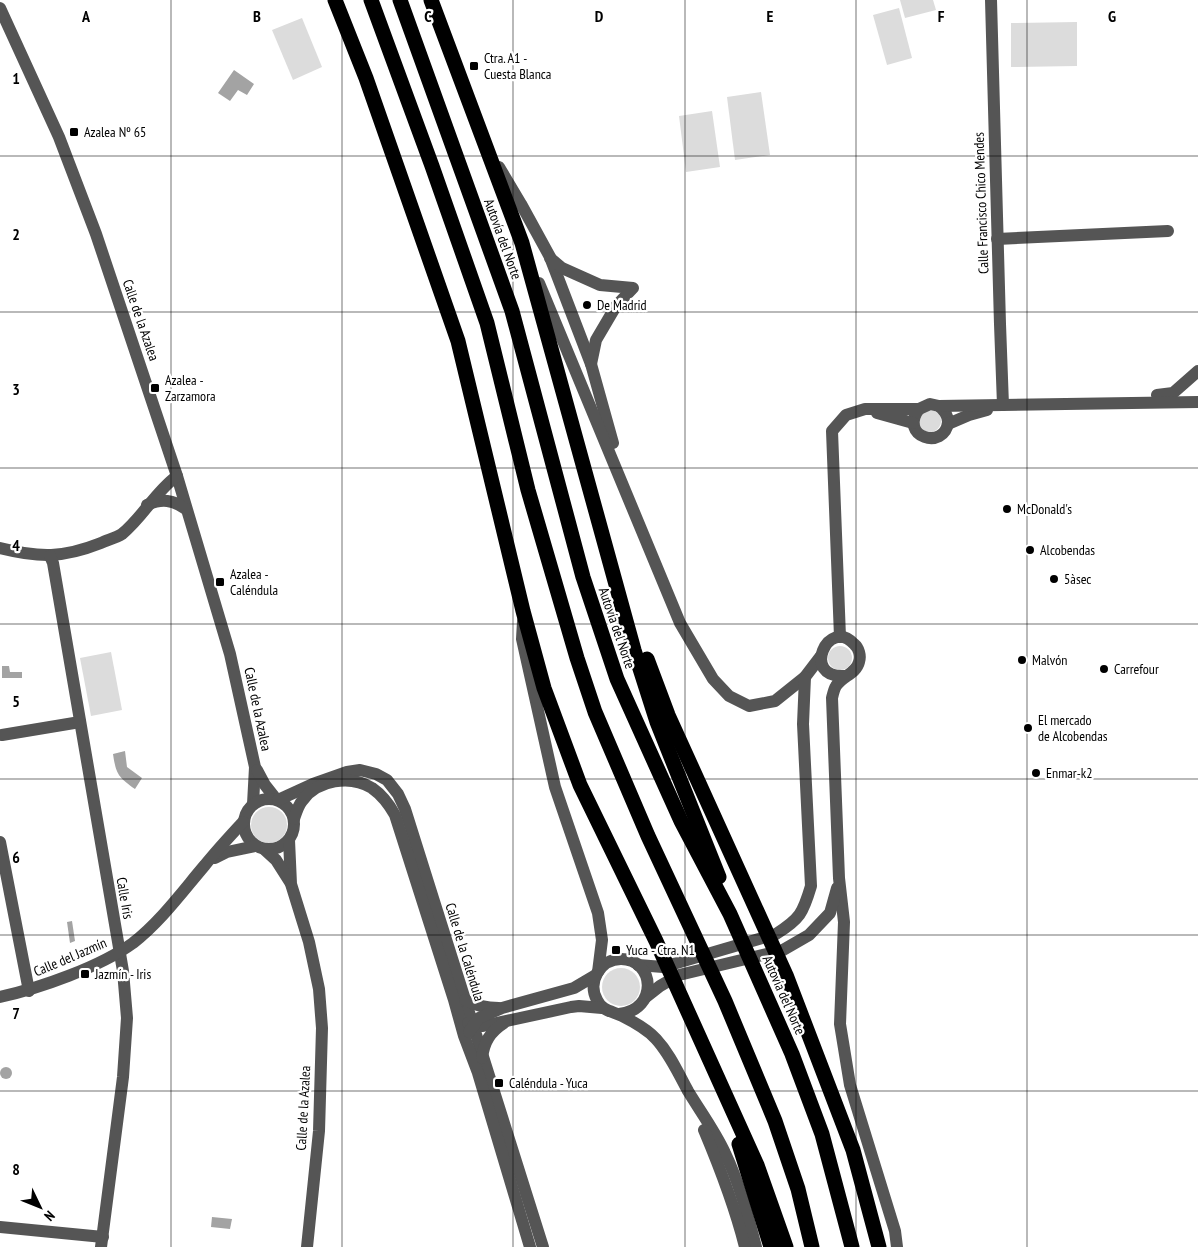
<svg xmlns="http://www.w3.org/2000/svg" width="1198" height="1247" viewBox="0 0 1198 1247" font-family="'PT Sans Narrow',sans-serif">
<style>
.green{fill:#dcdcdc}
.water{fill:#a3a3a3}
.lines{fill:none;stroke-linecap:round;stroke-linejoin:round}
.minor{stroke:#555;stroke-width:12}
.highway{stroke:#000;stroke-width:15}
.grid{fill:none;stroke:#000;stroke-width:1;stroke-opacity:0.55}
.poi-dot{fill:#000;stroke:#fff;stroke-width:2}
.labels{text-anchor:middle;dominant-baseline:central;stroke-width:4.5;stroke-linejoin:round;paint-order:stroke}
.poi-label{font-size:14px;fill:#000;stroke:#fff;text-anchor:start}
.street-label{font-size:14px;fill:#000;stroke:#fff}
.grid-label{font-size:16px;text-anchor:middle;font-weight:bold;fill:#000;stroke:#fff;stroke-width:4.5;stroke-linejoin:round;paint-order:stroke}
</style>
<rect width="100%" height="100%" fill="#fff"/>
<g class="green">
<path d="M900,0H933L936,10L905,18Z"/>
<path d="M899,8L912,58L887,65L873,15Z"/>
<path d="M302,18L322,67L293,80L272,30Z"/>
<path d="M1077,22V66L1011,67V23Z"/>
<path d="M761,92L770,155L735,160L727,97Z"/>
<path d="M712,111L720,167L686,172L679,116Z"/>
<circle cx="930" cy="421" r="11"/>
<circle cx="840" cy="658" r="12"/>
<path d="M111,652L122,710L91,716L80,658Z"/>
<circle cx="269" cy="825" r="18"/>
<circle cx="621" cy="987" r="19"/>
</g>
<g class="water">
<path d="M234,70L254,84L247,95L238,90L230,101L218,93Z"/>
<path d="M2,666H9L10,672H22V678H2Z"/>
<path d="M125,751L127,767L142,778L135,789C118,777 116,774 113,754Z"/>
<path d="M72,921L75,941L70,943L67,922Z"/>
<circle cx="6" cy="1073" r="6"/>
<path d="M212,1217L232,1219L230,1229L211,1227Z"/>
</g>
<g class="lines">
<g class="minor">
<path d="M991,0L1000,324L1003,405"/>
<path d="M0,8L59,137L96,234L177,476L230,654L255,767L253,804"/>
<path d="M499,167L521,204L550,257L591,364L613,443"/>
<path d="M997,239L1168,231"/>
<path d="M550,258L562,268L600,285L633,288L616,306L596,340L591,364"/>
<path d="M539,283L680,623L713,679L729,696L749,706L775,701L805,677L821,656"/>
<path d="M1157,395L1173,393L1198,371"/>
<path d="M919,409C898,437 945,451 948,422C948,415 944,410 939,406"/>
<path d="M877,413L913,423"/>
<path d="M948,424L969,415L987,410"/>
<path d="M147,505C162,498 173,500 186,509"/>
<path d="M0,548C40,558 63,558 101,543C107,540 116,538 122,534C143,517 155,492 177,476"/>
<path d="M50,556L53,563L123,971L127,1018L123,1077L101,1247"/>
<path d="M523,621L522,639L555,787L598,913L602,940L598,972"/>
<path d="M840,637L832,431L846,415L865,409H919L930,404L939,406L1198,402"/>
<path d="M845,676C800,679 828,616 854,644C859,648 861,656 859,662C856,674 842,676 836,686C834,689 833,694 832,698L839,878L844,922L840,1024L850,1085L895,1231L897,1247"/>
<path d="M2,735L80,722"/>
<path d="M257,770L265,785L276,799"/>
<circle cx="269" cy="824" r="25"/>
<path d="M278,800L313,784L347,772L360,770L376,774L387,780L398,794L405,809L433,898L543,1247"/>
<path d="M294,819C296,813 298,806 302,801C317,779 351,775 372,788C382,795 389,804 395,815L454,1000L464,1036L478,1073L530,1247"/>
<path d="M289,840L291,884L309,942L319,989L322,1028L319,1131L307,1247"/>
<path d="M0,842L29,991"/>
<path d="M264,849L276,860L290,882"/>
<path d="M215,858L227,852L255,846"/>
<path d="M638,965L663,967L776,934C800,919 803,913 811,886L803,724L805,677"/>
<path d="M0,997C40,988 100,967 133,943C161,921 182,892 205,865C217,850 230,836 243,822"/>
<path d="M646,997L660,986L679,975L783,950L809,935L830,913L837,888"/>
<path d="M465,1000C476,1006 486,1008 499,1008"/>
<path d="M619,1014C659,1010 655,959 621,959C600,959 587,982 597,1000C602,1011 612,1011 622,1016C634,1022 647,1029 656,1039C670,1054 678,1073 688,1091C700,1111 715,1131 725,1153C739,1182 748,1216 756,1247"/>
<path d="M468,1023L472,1026H483L571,1007L579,1006L602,1008"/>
<path d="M469,1032L479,1018L502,1008L574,988L596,975"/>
<path d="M482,1058C484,1042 490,1032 504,1023"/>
<path d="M704,1130C720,1168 735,1207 745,1247"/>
<path d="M0,1227L103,1237"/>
</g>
<g class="highway">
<path d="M335,0L366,78L458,341L523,611L544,688L580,785L656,941L757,1165L786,1247"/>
<path d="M371,0L432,166L487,323L528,490L577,658L595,712L648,836L725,1001L775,1121L798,1189L812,1247"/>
<path d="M400,0L512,311L583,577L617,679L681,821L730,914L792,1054L822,1134L852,1247"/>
<path d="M431,0L522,243L634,650L657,722L719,877"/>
<path d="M647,659L668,715L786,975L853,1150L879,1247"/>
<path d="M739,1144L771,1247"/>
</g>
</g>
<path class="grid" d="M171,0V1247M342,0V1247M513,0V1247M685,0V1247M856,0V1247M1027,0V1247M0,156H1198M0,312H1198M0,468H1198M0,624H1198M0,779H1198M0,935H1198M0,1091H1198"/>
<g class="poi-dot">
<rect x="469" y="61" width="10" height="10" rx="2.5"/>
<rect x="69" y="127" width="10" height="10" rx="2.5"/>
<circle cx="587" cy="305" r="5"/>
<rect x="150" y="383" width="10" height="10" rx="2.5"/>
<circle cx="1007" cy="509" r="5"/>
<circle cx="1030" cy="550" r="5"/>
<circle cx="1054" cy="579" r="5"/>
<rect x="215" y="577" width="10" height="10" rx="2.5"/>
<circle cx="1022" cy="660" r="5"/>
<circle cx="1104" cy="669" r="5"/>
<circle cx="1028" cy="728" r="5"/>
<circle cx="1036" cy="773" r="5"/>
<rect x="611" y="945" width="10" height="10" rx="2.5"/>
<rect x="80" y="969" width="10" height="10" rx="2.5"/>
<rect x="494" y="1078" width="10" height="10" rx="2.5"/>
</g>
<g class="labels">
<g class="poi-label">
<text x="484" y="58">Ctra. A1 -<tspan x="484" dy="16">Cuesta Blanca</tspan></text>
<text x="84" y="132">Azalea Nº 65</text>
<text x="597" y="305">De Madrid</text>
<text x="165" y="380">Azalea -<tspan x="165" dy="16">Zarzamora</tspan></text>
<text x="1017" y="509">McDonald's</text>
<text x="1040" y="550">Alcobendas</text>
<text x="230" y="574">Azalea -<tspan x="230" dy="16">Caléndula</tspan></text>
<text x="1064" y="579">5àsec</text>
<text x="1032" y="660">Malvón</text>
<text x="1114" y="669">Carrefour</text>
<text x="1038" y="720">El mercado<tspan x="1038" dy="16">de Alcobendas</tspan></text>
<text x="1046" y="773">Enmar-k2</text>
<text x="626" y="950">Yuca - Ctra. N1</text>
<text x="95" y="974">Jazmín - Iris</text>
<text x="509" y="1083">Caléndula - Yuca</text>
</g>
<g class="street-label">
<text transform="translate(981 203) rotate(-92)">Calle Francisco Chico Mendes</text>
<text transform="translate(503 239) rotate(70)">Autovía del Norte</text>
<text transform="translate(141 320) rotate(71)">Calle de la Azalea</text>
<text transform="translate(617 628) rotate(71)">Autovía del Norte</text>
<text transform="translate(258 709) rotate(78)">Calle de la Azalea</text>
<text transform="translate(125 898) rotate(80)">Calle Iris</text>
<text transform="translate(465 952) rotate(73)">Calle de la Caléndula</text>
<text transform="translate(70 957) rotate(-23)">Calle del Jazmín</text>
<text transform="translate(784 995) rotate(66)">Autovía del Norte</text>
<text transform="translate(303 1108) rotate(-87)">Calle de la Azalea</text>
</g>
</g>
<g class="grid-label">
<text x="86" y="22">A</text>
<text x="257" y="22">B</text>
<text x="428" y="22">C</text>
<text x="599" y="22">D</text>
<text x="770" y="22">E</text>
<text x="941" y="22">F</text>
<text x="1112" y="22">G</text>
<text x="16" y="84">1</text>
<text x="16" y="240">2</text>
<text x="16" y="395">3</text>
<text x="16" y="551">4</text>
<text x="16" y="707">5</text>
<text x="16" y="863">6</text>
<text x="16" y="1019">7</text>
<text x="16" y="1175">8</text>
</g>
<g transform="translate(40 1207) rotate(133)" stroke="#ffffff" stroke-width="4" paint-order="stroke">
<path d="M0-4L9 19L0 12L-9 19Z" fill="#000000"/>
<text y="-8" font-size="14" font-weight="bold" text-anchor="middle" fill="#000000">N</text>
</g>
</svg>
